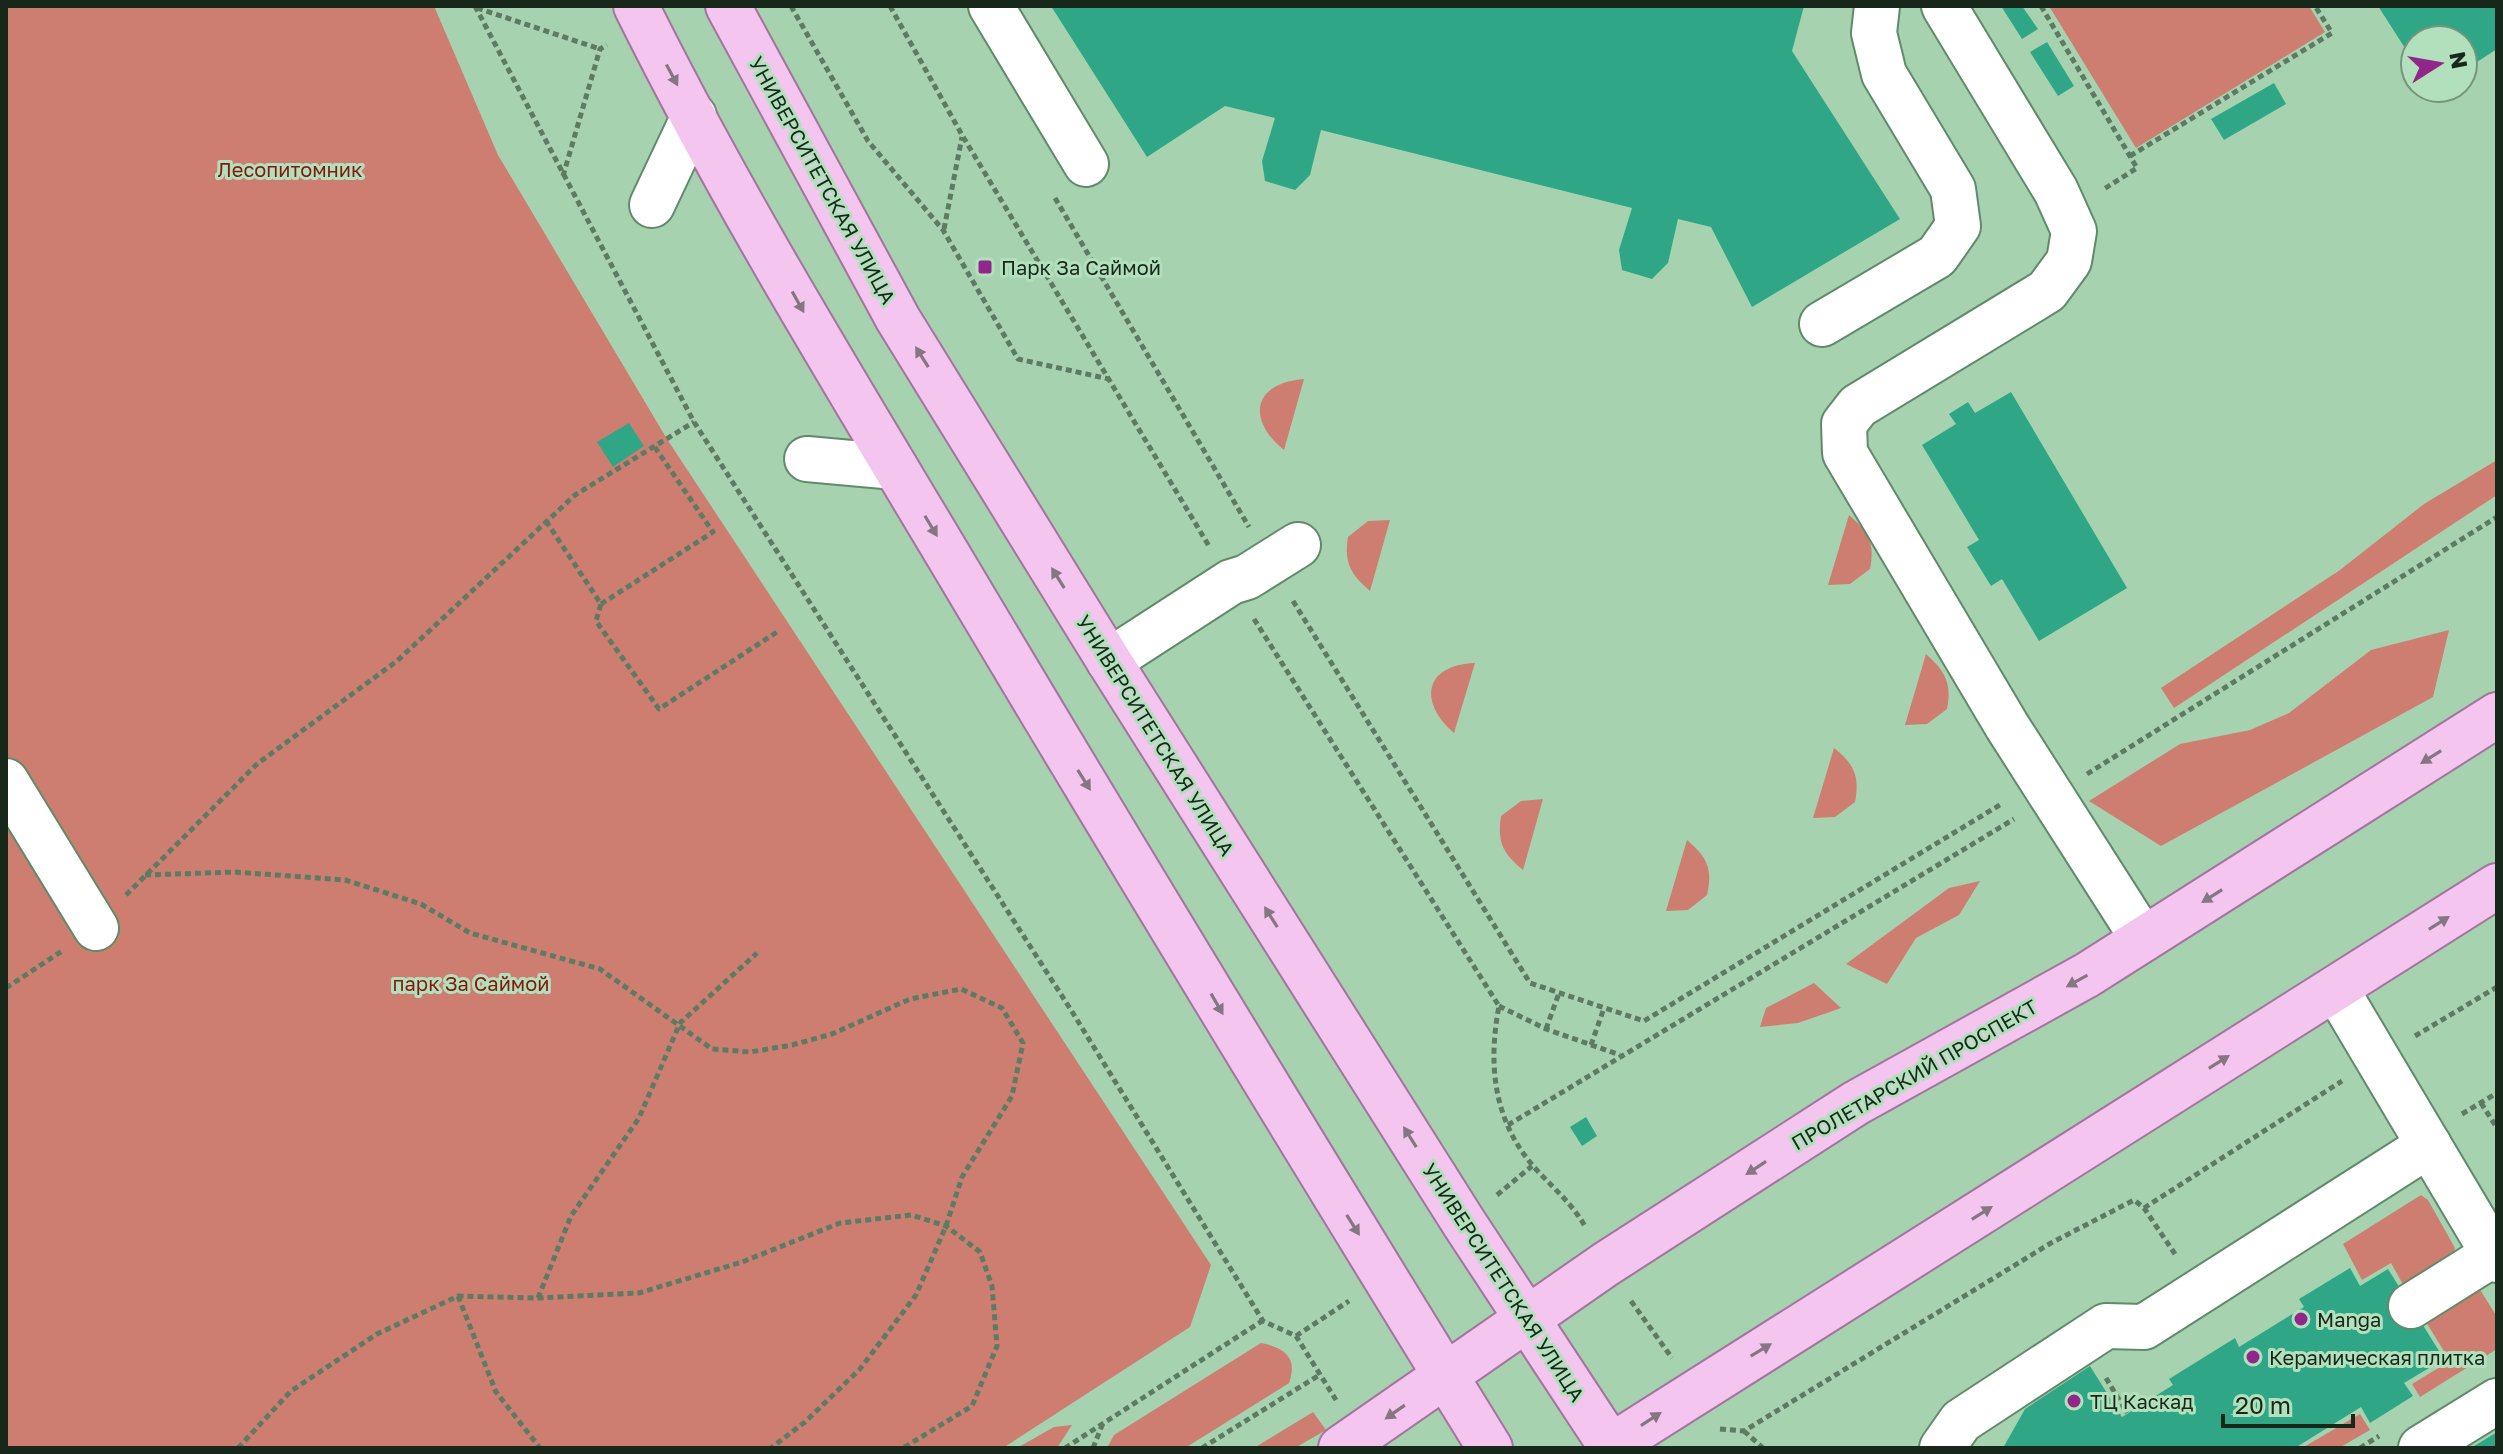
<svg xmlns="http://www.w3.org/2000/svg" width="2503" height="1454" viewBox="0 0 2503 1454" font-family="'Golos Text',sans-serif">
<style>
.green{fill:#ce7e70}
.building{fill:#2fa787}
.lines{fill:none;stroke-linecap:round;stroke-linejoin:round}
.minor-casing{stroke:#618a6a;stroke-width:48}
.major-casing{stroke:#a1759d;stroke-width:48}
.path{stroke:#5d7b63;stroke-width:5;stroke-dasharray:6 4;stroke-linecap:butt}
.minor{stroke:#fff;stroke-width:44}
.major{stroke:#f4c5ee;stroke-width:44}
.oneway{fill:#867684}
.poi-dot{fill:#91278a;stroke:#b3e0bc;stroke-width:3}
.labels{text-anchor:middle;dominant-baseline:central;stroke-width:6;stroke-linejoin:round;paint-order:stroke}
.park-label{font-size:20px;fill:#85180b;stroke:#b3e0bc}
.street-label{font-size:20px;fill:#17281b;stroke:#b3e0bc}
.poi-label{font-size:20px;fill:#17281b;stroke:#b3e0bc;text-anchor:start}
</style>
<rect width="100%" height="100%" fill="#a7d2af"/>
<g class="green">
<path d="M6,6H434L498,155L667,439L1211,1265L1190,1327L1003,1448H6Z"/>
<path d="M2049,6H2309L2325,32L2136,148Z"/>
<path d="M1304,379L1284,450C1246,419 1253,383 1304,379Z"/>
<path d="M2497,460V495L2174,708L2161,688L2340,570L2424,504Z"/>
<path d="M1849,515C1869,532 1875,544 1870,569L1850,584L1828,585Z"/>
<path d="M1390,520L1370,591C1350,574 1344,562 1348,537L1368,521Z"/>
<path d="M2449,630L2433,697L2161,846L2089,801L2180,744L2250,730L2289,713L2371,650Z"/>
<path d="M1926,654C1945,671 1952,683 1947,709L1927,724L1905,725Z"/>
<path d="M1475,663L1454,733C1418,702 1424,665 1475,663Z"/>
<path d="M1834,748C1854,764 1860,776 1855,802L1835,817L1813,818Z"/>
<path d="M1543,799L1523,870C1503,854 1497,842 1501,816L1521,801Z"/>
<path d="M1687,840C1707,857 1713,869 1707,895L1688,910L1666,911Z"/>
<path d="M1980,881L1959,915L1916,938L1887,984L1846,964L1949,888Z"/>
<path d="M1814,983L1841,1008L1798,1023L1760,1027L1766,1008Z"/>
<path d="M2421,1195L2428,1200L2455,1248L2448,1270L2409,1295L2391,1263L2362,1280L2343,1244Z"/>
<path d="M2471,1275L2497,1317V1349L2420,1397L2412,1384L2450,1361L2418,1309Z"/>
<path d="M1261,1343C1285,1348 1298,1358 1289,1383L1185,1448H1107L1114,1435Z"/>
<path d="M1313,1412L1326,1430L1295,1448H1254Z"/>
<path d="M2360,1414L2370,1430L2339,1448H2302Z"/>
<path d="M1072,1425L1057,1448H1017L1054,1427Z"/>
</g>
<g class="building">
<path d="M1051,6H1804L1792,51L1900,219L1752,307L1711,227L1678,219L1668,263L1652,279L1622,270L1619,250L1632,208L1321,130L1310,175L1295,190L1265,181L1262,161L1275,118L1225,106L1147,157Z"/>
<path d="M2001,6H2022L2038,29L2022,39Z"/>
<path d="M2378,6H2495L2497,49L2463,71V40H2415L2412,59Z"/>
<path d="M2047,42L2074,86L2058,96L2030,52Z"/>
<path d="M2274,83L2286,104L2224,140L2211,119Z"/>
<path d="M2011,392L2127,588L2039,641L2002,579L1991,586L1967,547L1979,540L1922,445L1956,424L1949,414L1968,402L1975,413Z"/>
<path d="M629,423L644,446L613,467L597,442Z"/>
<path d="M1586,1117L1597,1136L1582,1146L1570,1127Z"/>
<path d="M2350,1268L2360,1286L2388,1269L2444,1359L2404,1383L2413,1396L2370,1423L2361,1407L2295,1448H2003L2025,1409L2090,1366L2122,1417L2173,1385L2169,1379L2235,1338L2239,1347L2304,1307L2299,1299Z"/>
<path d="M2497,1432V1448H2471Z"/>
</g>
<g class="lines">
<defs>
<g id="minor">
<path d="M991,6L1086,164"/>
<path d="M1944,6L2056,191L2074,231L2069,261L2047,291L1858,406L1844,424L1845,453L2007,726L2143,939"/>
<path d="M652,205L694,116"/>
<path d="M1822,324L1937,256L1958,226L1953,189L1884,74L1874,33L1877,6"/>
<path d="M807,459L895,467"/>
<path d="M1109,661L1231,582L1247,577L1298,545"/>
<path d="M6,781L96,928"/>
<path d="M2336,989L2497,1260"/>
<path d="M2411,1306L2494,1254"/>
<path d="M1942,1448L1961,1421L2106,1326L2144,1327L2429,1145"/>
<path d="M2421,1448L2497,1401"/>
</g>
<g id="major">
<path d="M636,6C732,200 846,384 957,570C1132,864 1310,1156 1490,1448"/>
<path d="M728,6L898,319L1109,661L1464,1223L1612,1448"/>
<path d="M1341,1448L1606,1264L1856,1103L2087,975L2497,715"/>
<path d="M1608,1448L2497,886"/>
</g>
</defs>
<use href="#minor" class="minor-casing"/>
<use href="#major" class="major-casing"/>
<g class="path">
<path d="M475,6L694,422L1071,1010L1263,1321L1296,1336L1336,1400"/>
<path d="M791,6L868,141L943,230L1018,359L1109,379"/>
<path d="M890,6L962,135L1209,546"/>
<path d="M2041,6L2137,168L2104,189"/>
<path d="M477,8L600,49"/>
<path d="M2130,156L2332,33L2315,6"/>
<path d="M563,176L600,49L607,45"/>
<path d="M1055,198L1249,527"/>
<path d="M944,229L962,137"/>
<path d="M546,521L601,604L596,621L659,709L777,632"/>
<path d="M1293,601L1530,983L1644,1021L2003,803"/>
<path d="M601,604L713,532L654,446"/>
<path d="M1254,619L1499,1006C1488,1064 1493,1120 1534,1167C1553,1188 1572,1203 1586,1228"/>
<path d="M2087,774L2497,517"/>
<path d="M145,875L235,872L345,880L421,904L470,933L600,969L712,1049L750,1052L792,1045L832,1034L910,999L961,989L1002,1008L1023,1043L1012,1096L962,1177L946,1226L916,1295L860,1369L805,1422L771,1448"/>
<path d="M126,895L257,764L397,661L575,495L694,422"/>
<path d="M6,988L62,951"/>
<path d="M1499,1006L1546,1029L1620,1055"/>
<path d="M1546,1029L1559,993"/>
<path d="M2415,1036L2497,987"/>
<path d="M1591,1045L1604,1008"/>
<path d="M2481,1103L2497,1128"/>
<path d="M2462,1114L2497,1093"/>
<path d="M1508,1125L2014,819"/>
<path d="M1497,1195L1532,1166"/>
<path d="M2144,1208L2342,1081"/>
<path d="M458,1296L496,1392L540,1448"/>
<path d="M538,1298L571,1216L639,1118L680,1023L757,953"/>
<path d="M1631,1301L1672,1358"/>
<path d="M1296,1336L1349,1301"/>
<path d="M2106,1378L2127,1413"/>
<path d="M1720,1429L1744,1431L2051,1243L2134,1200L2144,1208L2175,1254"/>
<path d="M1744,1431L1763,1448"/>
<path d="M238,1448L291,1391L377,1334L458,1296L538,1298L639,1293L742,1262L840,1223L911,1215L946,1226L980,1252L992,1286L997,1346L972,1406L903,1448"/>
<path d="M1065,1448L1262,1321"/>
<path d="M1093,1448L1103,1423"/>
<path d="M1202,1448L1321,1374"/>
<path d="M2360,1448L2379,1436"/>
</g>
<use href="#minor" class="minor"/>
<use href="#major" class="major"/>
</g>
<defs><path id="oneway-solid" d="M-6-.8H1V-3.2L6.5 0L1 3.2V.8H-6Z" transform="scale(2)"/></defs>
<g class="oneway">
<use href="#oneway-solid" transform="translate(672 75) rotate(62)"/>
<use href="#oneway-solid" transform="translate(798 302) rotate(61)"/>
<use href="#oneway-solid" transform="translate(922 357) rotate(-122)"/>
<use href="#oneway-solid" transform="translate(931 526) rotate(59)"/>
<use href="#oneway-solid" transform="translate(1058 578) rotate(-122)"/>
<use href="#oneway-solid" transform="translate(2431 757) rotate(148)"/>
<use href="#oneway-solid" transform="translate(1084 780) rotate(58)"/>
<use href="#oneway-solid" transform="translate(2212 896) rotate(148)"/>
<use href="#oneway-solid" transform="translate(1271 917) rotate(-122)"/>
<use href="#oneway-solid" transform="translate(2439 923) rotate(-32)"/>
<use href="#oneway-solid" transform="translate(2077 981) rotate(151)"/>
<use href="#oneway-solid" transform="translate(1217 1004) rotate(60)"/>
<use href="#oneway-solid" transform="translate(2219 1062) rotate(-32)"/>
<use href="#oneway-solid" transform="translate(1410 1137) rotate(-122)"/>
<use href="#oneway-solid" transform="translate(1756 1168) rotate(147)"/>
<use href="#oneway-solid" transform="translate(1982 1213) rotate(-32)"/>
<use href="#oneway-solid" transform="translate(1353 1225) rotate(58)"/>
<use href="#oneway-solid" transform="translate(1761 1350) rotate(-31)"/>
<use href="#oneway-solid" transform="translate(1395 1412) rotate(145)"/>
<use href="#oneway-solid" transform="translate(1651 1419) rotate(-33)"/>
</g>
<g class="poi-dot">
<rect x="977" y="259" width="16" height="16" rx="4"/>
<circle cx="2301" cy="1319" r="8"/>
<circle cx="2253" cy="1357" r="8"/>
<circle cx="2074" cy="1401" r="8"/>
</g>
<g class="labels">
<g class="park-label">
<text x="290" y="169">Лесопитомник</text>
<text x="471" y="983">парк За Саймой</text>
</g>
<g class="street-label">
<text transform="translate(823 180) rotate(61)">УНИВЕРСИТЕТСКАЯ УЛИЦА</text>
<text transform="translate(1156 735) rotate(58)">УНИВЕРСИТЕТСКАЯ УЛИЦА</text>
<text transform="translate(1914 1074) rotate(-30)">ПРОЛЕТАРСКИЙ ПРОСПЕКТ</text>
<text transform="translate(1504 1282) rotate(57)">УНИВЕРСИТЕТСКАЯ УЛИЦА</text>
</g>
<g class="poi-label">
<text x="1001" y="267">Парк За Саймой</text>
<text x="2317" y="1319">Manga</text>
<text x="2269" y="1357">Керамическая плитка</text>
<text x="2090" y="1401">ТЦ Каскад</text>
</g>
</g>
<rect width="2503" height="1454" fill="none" stroke="#17281b" stroke-width="16"/>
<g transform="translate(2439 64) rotate(79)"><circle r="38" fill="#b3e0bc" stroke="#75967c" stroke-width="2"/>
<path d="M0-6L14 30L0 20L-14 30Z" fill="#91278a"/>
<text y="-12" font-size="22" font-weight="bold" text-anchor="middle" fill="#17281b">N</text>
</g>
<path d="M2223 1414v12h130v-12" fill="none" stroke="#17281b" stroke-width="4"/>
<text x="2235" y="1414" font-size="24" fill="#17281b" stroke="#b3e0bc" stroke-width="6" paint-order="stroke">20 m</text>
</svg>
